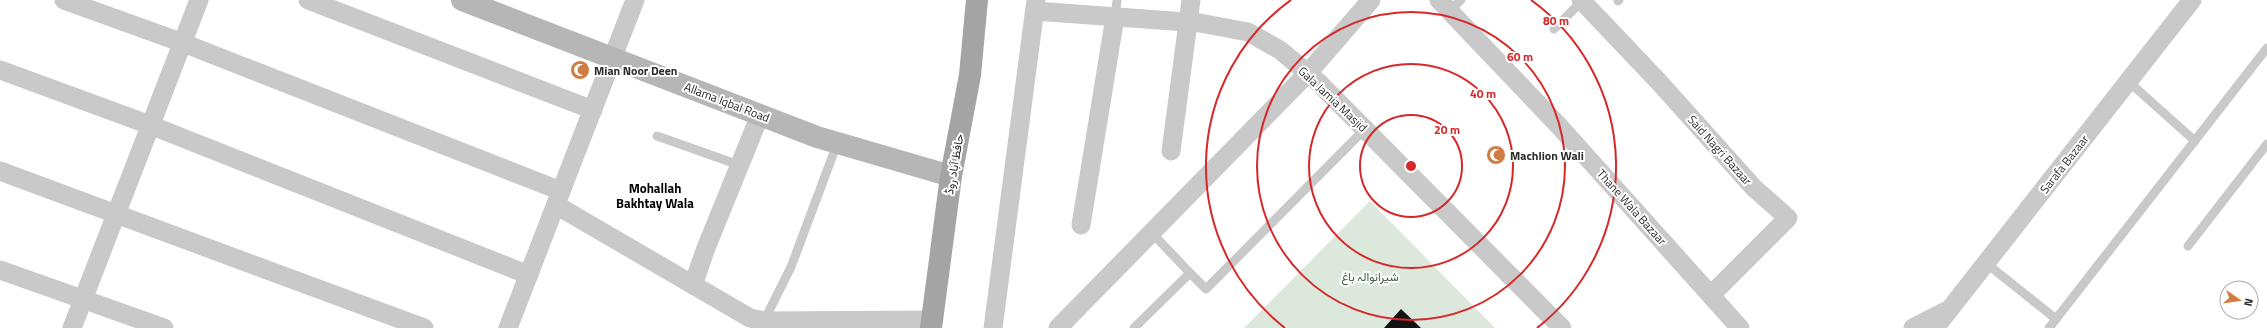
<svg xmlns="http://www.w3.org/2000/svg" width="2267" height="328" viewBox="0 0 2267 328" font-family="'Titillium Web',Vazirmatn,sans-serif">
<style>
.green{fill:#dbe8db}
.building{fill:#131313}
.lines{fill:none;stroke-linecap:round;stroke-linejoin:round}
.lane{stroke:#c9c9c9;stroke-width:9}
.street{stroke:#c9c9c9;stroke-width:19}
.secondary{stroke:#b6b6b6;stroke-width:22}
.primary{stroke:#a4a4a4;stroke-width:22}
.ring{fill:none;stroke:#d62828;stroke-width:2}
.labels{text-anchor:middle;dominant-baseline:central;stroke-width:4;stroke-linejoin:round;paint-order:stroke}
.poi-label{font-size:12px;font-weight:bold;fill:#2c2c2c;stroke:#fff;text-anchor:start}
.street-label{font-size:12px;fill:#2c2c2c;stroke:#fff}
.park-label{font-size:12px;fill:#3f6140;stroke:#fff}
.neighbourhood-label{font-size:13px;font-weight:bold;fill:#000;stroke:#fff}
.centre{fill:#d62828;stroke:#fff;stroke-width:2}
.ring-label{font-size:12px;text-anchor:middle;font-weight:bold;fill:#d62828;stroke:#fff;stroke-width:4;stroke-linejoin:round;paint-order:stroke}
</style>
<rect width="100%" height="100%" fill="#fff"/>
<path class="green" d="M1370,201L1495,328H1244Z"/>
<path class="building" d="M1401,309L1421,328H1384Z"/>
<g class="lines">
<g class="lane">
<path d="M1618,1L1619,0"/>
<path d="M1449,11L1461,0"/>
<path d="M1115,17L1117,0"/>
<path d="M1554,29L1582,1"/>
<path d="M2129,82L2195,141"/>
<path d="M657,136L739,165"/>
<path d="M1152,233L1190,273"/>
<path d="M2188,246L2267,144"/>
<path d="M1986,263L2056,319"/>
<path d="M764,321L791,267L837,144"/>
<path d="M1134,328L1190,273L1206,289L1365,129"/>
<path d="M2049,328L2267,48"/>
</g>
<g class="street">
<path d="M64,0L183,43L561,191"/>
<path d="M308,0L593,110"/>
<path d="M1439,0L1559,126L1740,328"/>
<path d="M1581,0L1659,82L1754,188L1788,218L1711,295"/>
<path d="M1035,11L1200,23L1248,32L1280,50L1317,81L1562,328"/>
<path d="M0,70L150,125L529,275"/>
<path d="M1171,151L1191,0"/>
<path d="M0,171L424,328"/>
<path d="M556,205L750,318L764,321L933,320"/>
<path d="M1081,225L1115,17"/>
<path d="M0,270L164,328"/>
<path d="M693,285L706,248L760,115"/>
<path d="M72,328L199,0"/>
<path d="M508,328L635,0"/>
<path d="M993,328L1036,0"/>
<path d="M1058,328L1307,74L1371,0"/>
<path d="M1913,328L1946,311"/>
<path d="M1935,328L2192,0"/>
</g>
<path class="secondary" d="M462,0L817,137L951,176"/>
<path class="primary" d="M931,328L951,176L970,75L977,0"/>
</g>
<g class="ring">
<circle cx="1411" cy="166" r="51"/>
<circle cx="1411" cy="166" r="102"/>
<circle cx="1411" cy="166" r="154"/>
<path d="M1285 328A205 205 0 0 1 1291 0M1531 0A205 205 0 0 1 1537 328"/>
</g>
<defs>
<symbol id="mosque-disc" viewBox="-11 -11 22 22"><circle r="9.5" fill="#cf7d42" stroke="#fff"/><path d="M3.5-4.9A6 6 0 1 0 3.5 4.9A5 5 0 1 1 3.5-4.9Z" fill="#fff"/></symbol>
</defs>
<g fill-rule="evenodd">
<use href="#mosque-disc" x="569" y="59" width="22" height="22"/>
<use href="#mosque-disc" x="1485" y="144" width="22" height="22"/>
</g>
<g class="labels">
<g class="poi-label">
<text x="594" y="70">Mian Noor Deen</text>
<text x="1510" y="155">Machlion Wali</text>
</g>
<g class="street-label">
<text transform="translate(1333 99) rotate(43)">Gala Jamia Masjid</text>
<text transform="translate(727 102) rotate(21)">Allama Iqbal Road</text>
<text transform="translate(1720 150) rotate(48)">Said Nagri Bazaar</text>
<text transform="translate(954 164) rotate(-80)">حافظ آباد روڈ</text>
<text transform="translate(2064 164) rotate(-52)">Sarafa Bazaar</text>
<text transform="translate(1632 207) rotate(48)">Thane Wala Bazaar</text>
</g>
<g class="park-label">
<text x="1370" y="276">شیرانوالہ باغ</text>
</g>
<g class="neighbourhood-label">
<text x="655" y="188">Mohallah<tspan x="655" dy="15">Bakhtay Wala</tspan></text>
</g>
</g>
<circle cx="1411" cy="166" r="6" class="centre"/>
<g class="ring-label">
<text x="1556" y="25">80 m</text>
<text x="1520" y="61">60 m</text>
<text x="1483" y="98">40 m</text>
<text x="1447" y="134">20 m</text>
</g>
<g transform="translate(2239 300) rotate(103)"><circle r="19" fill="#ffffff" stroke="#ababab"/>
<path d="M0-3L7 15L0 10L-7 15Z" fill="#cf7d42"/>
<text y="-6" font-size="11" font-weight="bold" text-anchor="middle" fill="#2c2c2c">N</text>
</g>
</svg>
